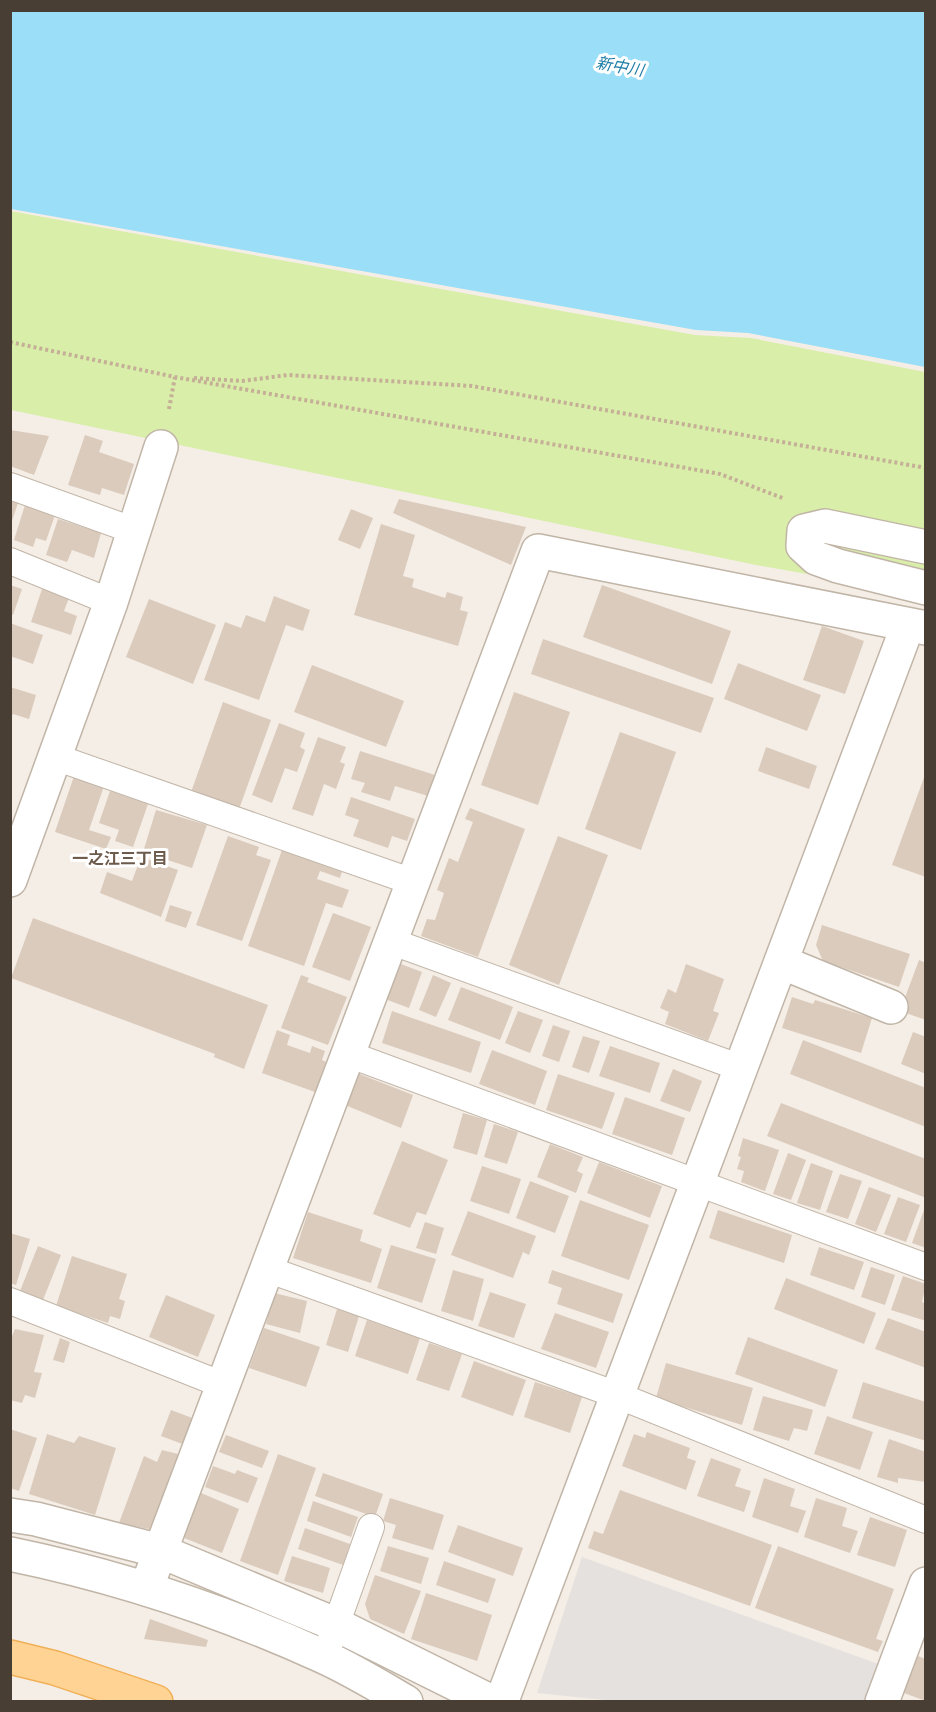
<svg xmlns="http://www.w3.org/2000/svg" width="936" height="1712" viewBox="0 0 936 1712" font-family="'Golos Text','Noto Sans JP',sans-serif">
<style>
.green{fill:#d8eea9}
.parking{fill:#e5e1de}
.water{fill:#9bdef8}
.building{fill:#dbcbbd}
.lines{fill:none;stroke-linecap:round;stroke-linejoin:round}
.lane-casing{stroke:#c1b5a7;stroke-width:28}
.street-casing{stroke:#c1b5a7;stroke-width:36}
.primary-casing{stroke:#f1b057;stroke-width:36}
.path{stroke:#c5af96;stroke-width:4;stroke-dasharray:3 3;stroke-linecap:butt}
.lane{stroke:#fff;stroke-width:26}
.street{stroke:#fff;stroke-width:33}
.primary{stroke:#ffd394;stroke-width:33}
.labels{text-anchor:middle;dominant-baseline:central;stroke-width:6;stroke-linejoin:round;paint-order:stroke}
.water-label{font-size:16px;font-style:italic;fill:#1f7ea7;stroke:#fff}
.neighbourhood-label{font-size:16px;font-weight:bold;fill:#6c5a4a;stroke:#fff}
</style>
<rect width="100%" height="100%" fill="#f5eee6"/>
<path class="green" d="M10,211L695,335L751,338L925,372V595L756,565L11,410Z"/>
<path class="parking" d="M582,1557L881,1665L866,1701L624,1702L537,1693Z"/>
<path class="water" d="M10,11H925V367L748,333L696,330L11,209Z"/>
<g class="building">
<path d="M10,430L49,436L34,475L10,466Z"/>
<path d="M85,435L103,441L99,452L134,464L124,495L102,488L100,495L68,485Z"/>
<path d="M399,499L526,527L511,565L393,513Z"/>
<path d="M10,500L18,503L11,524H10Z"/>
<path d="M25,505L55,515L46,541L36,538L33,547L14,540Z"/>
<path d="M351,509L373,518L360,549L338,540Z"/>
<path d="M58,519L101,533L94,558L72,550L67,562L46,555Z"/>
<path d="M381,524L415,535L403,576L414,579L412,587L445,598L447,592L463,597L460,610L468,612L458,646L354,615Z"/>
<path d="M10,585L22,589L13,615L10,614Z"/>
<path d="M602,585L731,631L712,684L583,637Z"/>
<path d="M42,589L69,598L64,611L77,616L71,635L31,622Z"/>
<path d="M274,596L310,610L303,631L286,625L259,700L204,680L225,622L241,628L246,615L265,622Z"/>
<path d="M149,599L216,625L193,684L126,657Z"/>
<path d="M10,623L43,635L33,664L10,656Z"/>
<path d="M822,626L864,641L845,694L803,680Z"/>
<path d="M543,639L714,698L701,733L531,674Z"/>
<path d="M738,663L821,695L807,731L724,699Z"/>
<path d="M312,665L404,701L386,747L294,712Z"/>
<path d="M10,687L36,695L29,719L13,714L10,719Z"/>
<path d="M514,692L570,712L538,805L481,785Z"/>
<path d="M223,702L271,720L238,812L190,795Z"/>
<path d="M279,723L305,733L300,747L305,750L297,772L285,768L272,803L252,795Z"/>
<path d="M620,732L676,752L641,850L585,829Z"/>
<path d="M318,737L346,747L340,762L345,764L336,789L324,784L313,816L292,809Z"/>
<path d="M766,747L817,766L809,789L758,771Z"/>
<path d="M360,751L435,775L428,796L395,786L390,801L361,792L365,783L351,779Z"/>
<path d="M926,772V877L892,865Z"/>
<path d="M74,776L104,786L89,830L111,837L106,849L55,832Z"/>
<path d="M110,791L148,804L133,847L115,841L119,830L99,823Z"/>
<path d="M351,797L415,819L407,841L392,836L388,848L353,836L359,820L345,815Z"/>
<path d="M470,808L525,829L478,957L421,936L427,919L435,920L444,893L437,890L449,858L458,862L473,822L465,819Z"/>
<path d="M156,810L207,825L192,868L143,852Z"/>
<path d="M228,836L259,847L256,855L271,860L242,941L196,925Z"/>
<path d="M558,836L608,855L559,985L509,965Z"/>
<path d="M282,850L342,872L340,878L320,871L317,879L349,890L342,908L326,903L304,966L248,946Z"/>
<path d="M141,857L178,870L161,917L100,893L107,872L132,881Z"/>
<path d="M170,905L192,912L186,928L165,921Z"/>
<path d="M333,913L371,927L350,981L312,967Z"/>
<path d="M33,918L268,1005L244,1069L214,1057L215,1054L11,978Z"/>
<path d="M822,925L910,954L899,987L823,961L816,945Z"/>
<path d="M919,960L926,963V1020L900,1011Z"/>
<path d="M398,963L422,972L409,1008L385,999Z"/>
<path d="M686,964L724,979L713,1011L719,1013L708,1041L665,1024L669,1012L660,1008L668,989L676,993Z"/>
<path d="M301,975L309,978L307,982L347,997L328,1045L281,1028Z"/>
<path d="M433,975L451,983L436,1017L419,1010Z"/>
<path d="M461,987L513,1007L500,1040L448,1020Z"/>
<path d="M792,997L813,1004L815,1000L872,1018L861,1053L782,1028Z"/>
<path d="M392,1011L481,1042L471,1073L382,1043Z"/>
<path d="M518,1011L543,1020L530,1053L505,1043Z"/>
<path d="M553,1025L570,1031L559,1062L542,1056Z"/>
<path d="M277,1030L290,1035L287,1045L310,1053L312,1046L325,1051L322,1060L326,1062L315,1092L262,1073Z"/>
<path d="M913,1032L926,1037V1074L901,1064Z"/>
<path d="M583,1036L600,1041L589,1073L572,1067Z"/>
<path d="M803,1040L926,1088V1127L790,1074Z"/>
<path d="M610,1046L660,1063L650,1093L599,1076Z"/>
<path d="M492,1050L547,1071L535,1105L479,1084Z"/>
<path d="M673,1069L702,1081L690,1112L660,1101Z"/>
<path d="M357,1073L413,1095L401,1128L345,1105Z"/>
<path d="M558,1074L615,1093L602,1129L546,1110Z"/>
<path d="M625,1097L685,1118L672,1155L612,1134Z"/>
<path d="M781,1103L926,1159V1198L767,1136Z"/>
<path d="M463,1113L487,1120L477,1155L453,1148Z"/>
<path d="M494,1124L518,1132L507,1164L484,1157Z"/>
<path d="M743,1138L779,1150L765,1191L741,1182L744,1171L737,1169L741,1157L738,1156Z"/>
<path d="M402,1141L448,1160L426,1215L417,1212L410,1228L373,1214Z"/>
<path d="M550,1144L583,1157L577,1171L583,1174L576,1193L537,1177Z"/>
<path d="M788,1153L806,1160L791,1200L773,1194Z"/>
<path d="M599,1162L662,1186L650,1218L587,1193Z"/>
<path d="M811,1163L833,1171L820,1210L797,1203Z"/>
<path d="M482,1166L521,1179L509,1214L470,1201Z"/>
<path d="M840,1174L862,1181L848,1219L826,1212Z"/>
<path d="M530,1181L569,1196L555,1233L516,1218Z"/>
<path d="M869,1187L891,1195L876,1232L855,1224Z"/>
<path d="M898,1197L920,1205L906,1242L884,1234Z"/>
<path d="M580,1200L649,1225L629,1280L561,1256Z"/>
<path d="M925,1207H926V1248L912,1243Z"/>
<path d="M718,1210L792,1235L784,1263L709,1238Z"/>
<path d="M468,1211L536,1236L529,1255L523,1252L513,1278L451,1255Z"/>
<path d="M308,1212L363,1230L360,1241L382,1249L371,1283L293,1258Z"/>
<path d="M425,1222L444,1228L436,1254L416,1248Z"/>
<path d="M10,1233L30,1239L16,1285L10,1283Z"/>
<path d="M391,1245L436,1259L422,1303L377,1288Z"/>
<path d="M38,1246L61,1255L43,1300L20,1291Z"/>
<path d="M819,1247L864,1262L854,1290L810,1275Z"/>
<path d="M72,1256L127,1274L119,1299L125,1301L120,1319L110,1316L108,1323L56,1306Z"/>
<path d="M871,1267L895,1275L885,1305L861,1297Z"/>
<path d="M453,1270L484,1279L473,1321L441,1311Z"/>
<path d="M552,1270L623,1294L613,1323L557,1304L562,1288L548,1283Z"/>
<path d="M903,1276L926,1284L922,1302L926,1304V1321L891,1310Z"/>
<path d="M786,1278L876,1313L864,1344L774,1309Z"/>
<path d="M490,1292L526,1304L514,1338L478,1326Z"/>
<path d="M274,1293L307,1301L300,1333L266,1324Z"/>
<path d="M166,1295L215,1315L198,1357L149,1337Z"/>
<path d="M337,1309L359,1316L348,1352L326,1345Z"/>
<path d="M555,1313L609,1332L596,1368L541,1349Z"/>
<path d="M888,1318L926,1332V1368L875,1349Z"/>
<path d="M367,1320L420,1338L408,1374L355,1356Z"/>
<path d="M264,1328L320,1347L306,1387L249,1368Z"/>
<path d="M15,1329L44,1335L34,1372L42,1373L35,1398L25,1395L22,1403L10,1400V1341Z"/>
<path d="M748,1337L838,1370L825,1407L735,1374Z"/>
<path d="M60,1338L70,1342L64,1363L53,1360Z"/>
<path d="M429,1343L462,1354L449,1391L416,1380Z"/>
<path d="M474,1361L526,1380L513,1416L461,1397Z"/>
<path d="M666,1363L753,1388L742,1425L656,1398Z"/>
<path d="M535,1382L582,1397L570,1433L524,1417Z"/>
<path d="M863,1382L926,1402V1441L852,1418Z"/>
<path d="M763,1396L813,1410L807,1431L794,1428L789,1441L753,1430Z"/>
<path d="M171,1410L195,1419L185,1445L161,1436Z"/>
<path d="M827,1416L873,1432L860,1470L814,1454Z"/>
<path d="M10,1429L37,1438L19,1491L10,1488Z"/>
<path d="M647,1432L690,1448L687,1458L696,1461L686,1490L622,1466L634,1434L645,1438Z"/>
<path d="M47,1434L74,1443L79,1436L116,1448L95,1515L29,1494Z"/>
<path d="M226,1435L269,1451L262,1468L219,1452Z"/>
<path d="M889,1439L926,1452V1482L898,1478V1483L877,1477Z"/>
<path d="M162,1450L182,1455L154,1530L119,1523L144,1456L157,1462Z"/>
<path d="M278,1454L316,1468L278,1575L240,1561Z"/>
<path d="M711,1458L741,1469L735,1486L751,1491L744,1512L697,1496Z"/>
<path d="M213,1466L235,1474L237,1470L258,1478L248,1503L205,1487Z"/>
<path d="M323,1473L383,1494L375,1517L315,1496Z"/>
<path d="M764,1478L795,1489L790,1506L806,1511L798,1533L752,1517Z"/>
<path d="M620,1490L772,1545L750,1606L588,1548L594,1531L603,1534Z"/>
<path d="M201,1493L239,1509L222,1553L184,1538Z"/>
<path d="M390,1498L444,1515L433,1550L392,1538L396,1525L383,1521Z"/>
<path d="M816,1498L847,1508L842,1526L858,1531L850,1553L804,1537Z"/>
<path d="M313,1501L358,1517L351,1537L307,1521Z"/>
<path d="M870,1517L907,1530L895,1567L857,1555Z"/>
<path d="M458,1525L523,1548L513,1576L448,1552Z"/>
<path d="M305,1528L350,1544L343,1565L298,1549Z"/>
<path d="M388,1546L429,1558L421,1584L380,1571Z"/>
<path d="M778,1546L894,1589L876,1639L883,1641L878,1652L755,1608Z"/>
<path d="M292,1556L330,1568L323,1593L284,1581Z"/>
<path d="M444,1561L496,1579L488,1603L436,1585Z"/>
<path d="M375,1575L421,1591L404,1634L370,1619L365,1604Z"/>
<path d="M426,1593L492,1615L477,1661L411,1639Z"/>
<path d="M150,1619L208,1640L206,1647L144,1639Z"/>
<path d="M915,1655L926,1659V1701L901,1692Z"/>
</g>
<g class="lines">
<defs>
<g id="lane">
<path d="M10,486L135,531"/>
<path d="M10,561L111,602"/>
<path d="M55,757L413,882"/>
<path d="M390,941L741,1068"/>
<path d="M348,1054L926,1267"/>
<path d="M267,1269L617,1395L926,1520"/>
<path d="M10,1301L223,1385"/>
<path d="M330,1642L371,1527"/>
</g>
<g id="street">
<path d="M926,547L825,526L804,531L803,546L816,558L838,566L926,588"/>
<path d="M10,880L111,602L161,447"/>
<path d="M781,962L891,1007"/>
<path d="M10,1515L36,1519L160,1551L337,1625L492,1702"/>
<path d="M10,1554C117,1576 223,1611 322,1656C351,1669 379,1686 406,1702"/>
<path d="M146,1589L538,551L926,628"/>
<path d="M499,1702L504,1695L908,625"/>
<path d="M882,1702L926,1584"/>
</g>
<path id="primary" d="M10,1657L55,1668L156,1702"/>
</defs>
<use href="#lane" class="lane-casing"/>
<use href="#street" class="street-casing"/>
<use href="#primary" class="primary-casing"/>
<g class="path">
<path d="M10,342L175,377L720,474L785,499"/>
<path d="M194,378L242,381L288,375L472,386L926,468"/>
<path d="M169,409L175,377"/>
</g>
<use href="#lane" class="lane"/>
<use href="#street" class="street"/>
<use href="#primary" class="primary"/>
</g>
<g class="labels">
<g class="water-label">
<text transform="translate(620 66) rotate(10)">新中川</text>
</g>
<g class="neighbourhood-label">
<text x="120" y="858">一之江三丁目</text>
</g>
</g>
<rect width="936" height="1712" fill="none" stroke="#483e34" stroke-width="24"/>
</svg>
